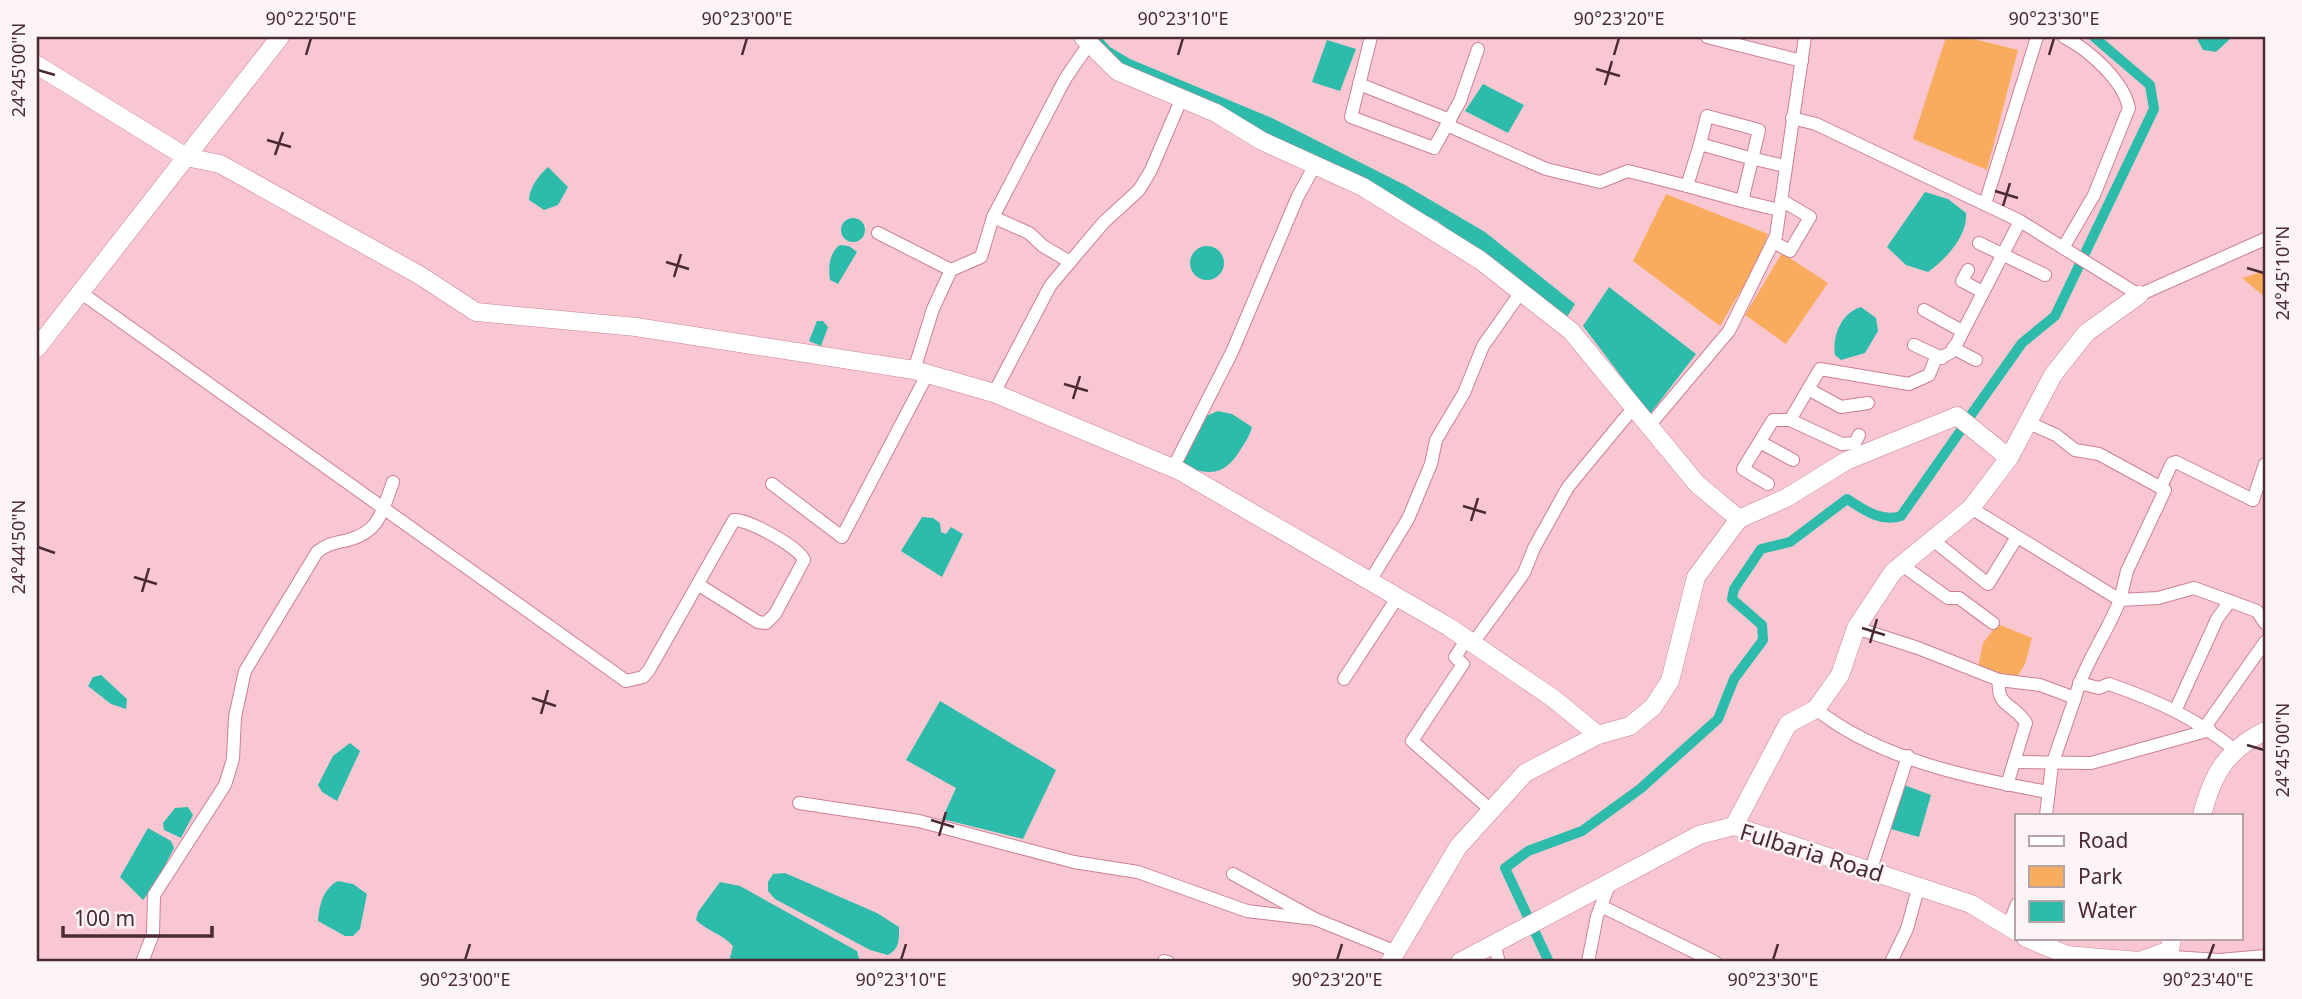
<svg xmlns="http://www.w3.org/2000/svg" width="2302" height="999" viewBox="0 0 2302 999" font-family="'Noto Sans',sans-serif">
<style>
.green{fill:#faac5e}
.water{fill:#2dbcac}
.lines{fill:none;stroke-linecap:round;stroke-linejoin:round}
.canal{stroke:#2dbcac;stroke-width:10}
.street-casing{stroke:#cc8093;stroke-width:14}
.secondary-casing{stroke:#cc8093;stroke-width:19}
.street{stroke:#fff;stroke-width:12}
.secondary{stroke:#fff;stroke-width:18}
.ticks{fill:none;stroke:#4a2a33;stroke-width:2.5}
.labels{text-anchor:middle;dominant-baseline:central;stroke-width:5;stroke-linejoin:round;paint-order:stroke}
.street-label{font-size:23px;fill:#4a2a33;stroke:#fdf4f6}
.neatline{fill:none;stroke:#4a2a33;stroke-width:2.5}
.ticks-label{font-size:18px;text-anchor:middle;fill:#4a2a33}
</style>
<rect width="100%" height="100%" fill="#f8c7d2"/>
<g class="green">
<path d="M1946,37H1966L2018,50L1987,170L1913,139Z"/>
<path d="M1666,194L1768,234L1759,260L1720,326L1633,261Z"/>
<path d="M1782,253L1828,283L1786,344L1745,315Z"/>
<path d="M2265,271V297L2242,278Z"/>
<path d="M1998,624L2032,638L2025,664L2017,677H2005L1978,667L1983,643Z"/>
</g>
<g class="water">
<path d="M1092,37H1101L1110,47L1130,59L1272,118L1405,185L1485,232L1575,304L1567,317L1437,221L1116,62Z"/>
<path d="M2196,37H2232L2216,52L2203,50Z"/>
<path d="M1327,40L1356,49L1340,91L1312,82Z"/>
<path d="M1483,84L1524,105L1508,133L1465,111Z"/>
<path d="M548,167L568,187L558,205L544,210L529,200C529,188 539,175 548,167Z"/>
<path d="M1925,192L1948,199L1966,213C1968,236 1945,260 1928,272L1906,265L1887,247Z"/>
<circle cx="853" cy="230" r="12"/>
<path d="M840,245L849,246L857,252L838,284L830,280C828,267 829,253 840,245Z"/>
<circle cx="1207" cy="263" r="17"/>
<path d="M1609,287L1696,354L1650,414L1583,326Z"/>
<path d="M1861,307L1876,318L1878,331L1865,353L1841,360L1835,355C1832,336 1841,313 1861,307Z"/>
<path d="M817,321H823L828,327L821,346L809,341Z"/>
<path d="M1218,411L1232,414L1252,427C1250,436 1244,444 1239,452C1223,477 1207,475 1181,465L1206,416Z"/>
<path d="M922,517L933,518L940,523L941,532L946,534L951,527L963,534L942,577L901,551Z"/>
<path d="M101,675L127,699L126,709L111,704L88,686L93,677Z"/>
<path d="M940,701L1056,770L1023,839L942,819L956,788L906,760Z"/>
<path d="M350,743L360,751L337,801L322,792L318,785L333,756Z"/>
<path d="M1904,785L1931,795L1919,837L1891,829Z"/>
<path d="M188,807L193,815L181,838L164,830L163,823L175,808Z"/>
<path d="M148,828L171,841L174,848L154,886L143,900L120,877Z"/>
<path d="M785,873L877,913L899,927C899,940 900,948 888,955L870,950L775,899L768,891V882L773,874Z"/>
<path d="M338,881L353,884L367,894L360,929L353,936H345L318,921C319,905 323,889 338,881Z"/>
<path d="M720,882L740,886L857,951L860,962H729L733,946C723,934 707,931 696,920L698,912Z"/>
</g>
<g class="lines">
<g class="canal">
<path d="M1971,415L2022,343L2055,316L2154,109L2150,85L2094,37"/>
<path d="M1549,962L1505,868L1528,851L1582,831L1640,789L1718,719L1734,679L1763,640L1762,625L1732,599L1734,589L1761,549L1790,542L1847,499C1863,509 1881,523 1901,516L1961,430"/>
</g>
<defs>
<g id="street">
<path d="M1371,37L1351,117L1434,148L1460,101L1478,49"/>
<path d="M1707,37L1802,61"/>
<path d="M1359,84L1450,120"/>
<path d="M1792,118L1816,124L2020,221L2139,295L2265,239"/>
<path d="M1447,125L1546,169L1600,182L1628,171L1687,186"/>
<path d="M1700,144L1687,186L1742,201L1759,130L1707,116L1700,144L1746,157L1785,166"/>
<path d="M1742,201L1779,210"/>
<path d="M1985,204L2037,37"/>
<path d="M878,233L951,270"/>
<path d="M1773,242L1790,251L1810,217L1781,200"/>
<path d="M1979,243L2045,275"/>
<path d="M2063,248L2094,195L2129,108C2123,80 2089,50 2064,37"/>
<path d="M1070,262L1104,222L1139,190L1151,170L1181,100"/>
<path d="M1968,270L1962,281L1983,292"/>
<path d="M80,292L626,681L643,677L649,670L734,520C748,519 799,547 804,560L775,614L766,623L758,622L699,585"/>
<path d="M1924,310L1962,331"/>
<path d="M1914,345L1942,358"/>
<path d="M1953,348L1976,360"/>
<path d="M914,370L933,309L951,270L981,257L993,217"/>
<path d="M1808,389L1841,407L1868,403"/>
<path d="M994,393L1050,286L1070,262L1043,246L1029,233L993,217L1065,79L1089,44"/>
<path d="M1790,420L1842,444L1855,443L1859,435"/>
<path d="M2029,423L2056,435L2075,450L2099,454L2165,490L2127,571L2120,600L2158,598L2194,588L2257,611L2265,623"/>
<path d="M1649,426L1729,331L1776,236L1805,37"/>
<path d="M1760,442L1793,460"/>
<path d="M1173,468L1232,352L1298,196L1315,165"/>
<path d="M772,484L842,537L928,373"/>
<path d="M1768,484L1743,469L1773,420H1790L1820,369L1909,384L1929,375L1935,360L1950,353L1957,343L2020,221"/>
<path d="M2161,487L2172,463L2176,462L2253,500L2265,464"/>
<path d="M1934,541L1988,584L2017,537"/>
<path d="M1902,565L1948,598H1959L1993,623"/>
<path d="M1370,581L1408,519L1431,464L1436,440L1464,393L1483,346L1521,292"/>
<path d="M1856,628L1918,648L1999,680L2040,685L2075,698C2084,664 2107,633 2120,600L1971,508"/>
<path d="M1467,639L1455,657L1463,664L1412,741L1492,811"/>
<path d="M1473,643L1524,573L1534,548L1568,487L1634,407"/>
<path d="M1344,679L1397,598"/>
<path d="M1999,680C1996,708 2014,703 2026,723L2007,785"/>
<path d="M2079,683L2099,688L2109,684C2158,701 2193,717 2234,749"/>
<path d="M1816,709C1878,759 1972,779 2049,792"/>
<path d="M2176,709L2217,619L2230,601"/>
<path d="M2205,727L2265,642"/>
<path d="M2014,762L2091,763L2210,730"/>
<path d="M799,803L919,821L1074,862L1138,872L1247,911L1315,919"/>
<path d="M2046,815L2052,765L2075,698"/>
<path d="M1871,869L1908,756"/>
<path d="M1233,874L1315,919L1394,951"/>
<path d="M1601,906L1715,962"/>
<path d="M2008,926L2017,904"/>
<path d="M1494,944L1499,962"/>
<path d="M2170,950L2173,957L2219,960L2265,956"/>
<path d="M1164,961L1168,962"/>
<path d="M142,962L153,934L154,895L225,785L233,759L235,717L245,671L317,552C327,544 335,543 348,540C380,532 382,511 393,482"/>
<path d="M1588,962L1597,916L1610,883"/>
<path d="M1891,962L1907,929L1919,885"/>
</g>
<g id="secondary">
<path d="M1083,37L1117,71L1216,113L1262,141L1363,187L1480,260L1571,331L1697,484L1739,519L1786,498L1846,461L1957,416L2009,458"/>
<path d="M37,65L186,157L220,164L421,276L476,312L636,327L914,370L994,393L1180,471L1449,627L1554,699L1598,735"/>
<path d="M37,348L280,37"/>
<path d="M2202,815C2213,773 2226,751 2265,731"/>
<path d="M1734,826L1788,724L1816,709L1840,675L1856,628L1893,572L1971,508L2009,458L2053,375L2086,333L2139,295"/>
<path d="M2026,938L2067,955L2101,958L2140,961L2170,950L2172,938"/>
<path d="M1390,962L1458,847L1525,773L1598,735L1630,726L1653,707L1670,681L1696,577L1739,519"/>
<path d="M1460,962L1699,835L1734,826L1971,904L2017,932"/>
</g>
</defs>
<use href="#street" class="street-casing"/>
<use href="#secondary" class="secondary-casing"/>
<use href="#street" class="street"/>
<use href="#secondary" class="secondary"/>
</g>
<path class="ticks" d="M306,55L311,38M742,55L747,38M1178,55L1183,38M1614,55L1619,38M2049,55L2054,38M1596,69L1620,76M38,70L55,75M1605,85L1612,61M267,140L291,147M275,155L283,132M1995,191L2018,198M2003,206L2010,183M666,262L689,269M2247,268L2264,273M674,277L681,254M1064,384L1088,391M1073,399L1080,376M1463,506L1486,513M1471,521L1478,498M38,547L55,553M134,577L157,584M142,592L149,568M1862,628L1885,635M1870,643L1877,619M532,698L556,706M541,714L548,690M2247,745L2264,750M931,820L954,827M939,836L946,812M465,960L470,944M901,960L906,944M1337,960L1342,944M1773,960L1778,944M2208,960L2214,944"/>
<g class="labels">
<g class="street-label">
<text transform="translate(1812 852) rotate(17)">Fulbaria Road</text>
</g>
</g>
<rect width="2302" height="999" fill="none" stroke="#fdf4f6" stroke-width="77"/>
<rect x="2015" y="814" width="228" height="126" fill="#fdf4f6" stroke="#b5a3a8" stroke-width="2"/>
<rect x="2029" y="836" width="35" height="10" fill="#ffffff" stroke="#b5a3a8" stroke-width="2"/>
<text x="2078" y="848" font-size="21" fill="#4a2a33">Road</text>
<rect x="2029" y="866" width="35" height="21" fill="#faac5e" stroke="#b5a3a8" stroke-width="2"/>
<text x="2078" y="884" font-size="21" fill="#4a2a33">Park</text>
<rect x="2029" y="901" width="35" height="21" fill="#2dbcac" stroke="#b5a3a8" stroke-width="2"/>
<text x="2078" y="918" font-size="21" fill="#4a2a33">Water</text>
<path d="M63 926v10h149v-10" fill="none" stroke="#4a2a33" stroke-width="3.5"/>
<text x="74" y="926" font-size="21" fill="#4a2a33" stroke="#fdf4f6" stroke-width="5" paint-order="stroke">100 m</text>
<rect x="38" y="38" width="2226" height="922" class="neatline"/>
<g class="ticks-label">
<text x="311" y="25">90°22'50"E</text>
<text x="747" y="25">90°23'00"E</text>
<text x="1183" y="25">90°23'10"E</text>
<text x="1619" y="25">90°23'20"E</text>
<text x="2054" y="25">90°23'30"E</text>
<text transform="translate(19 70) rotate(-90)" y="6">24°45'00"N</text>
<text transform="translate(2283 273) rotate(-90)" y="6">24°45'10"N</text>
<text transform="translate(19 547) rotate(-90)" y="6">24°44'50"N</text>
<text transform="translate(2283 750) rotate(-90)" y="6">24°45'00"N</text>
<text x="465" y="986">90°23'00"E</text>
<text x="901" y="986">90°23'10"E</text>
<text x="1337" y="986">90°23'20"E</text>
<text x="1773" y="986">90°23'30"E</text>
<text x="2208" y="986">90°23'40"E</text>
</g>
</svg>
